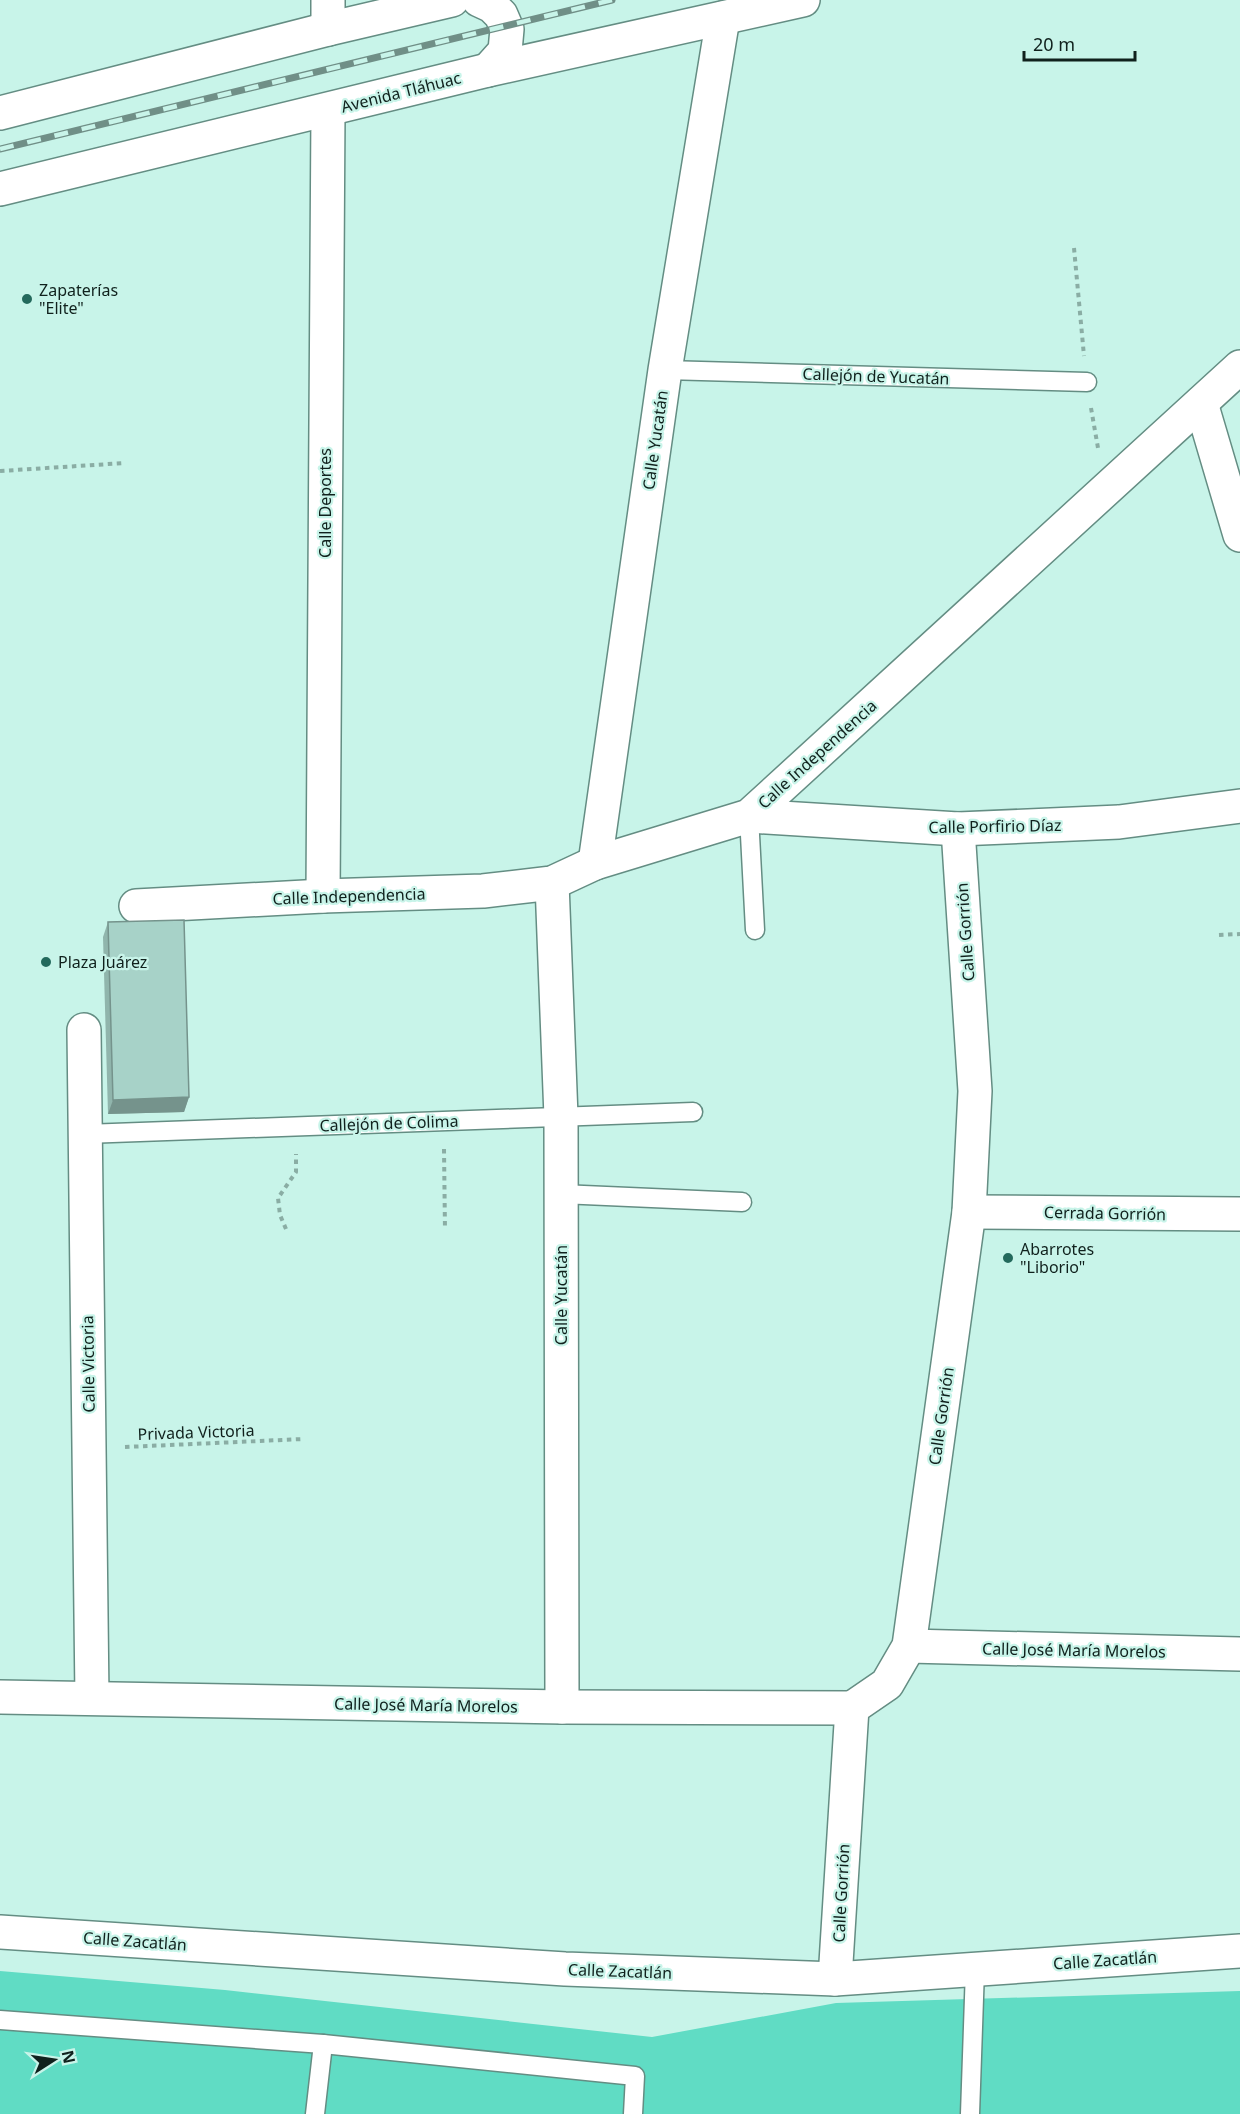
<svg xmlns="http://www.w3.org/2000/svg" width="1240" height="2114" viewBox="0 0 1240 2114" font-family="'Noto Sans',sans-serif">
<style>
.green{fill:#60dcc4}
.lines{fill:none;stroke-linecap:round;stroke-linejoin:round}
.lane-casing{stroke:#648d83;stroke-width:21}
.street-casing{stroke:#648d83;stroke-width:36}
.secondary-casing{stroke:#648d83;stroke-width:36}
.path{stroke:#8aada4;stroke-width:4;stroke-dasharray:4.5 4.5;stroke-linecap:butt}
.lane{stroke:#fff;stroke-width:18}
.street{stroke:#fff;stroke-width:33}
.secondary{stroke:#fff;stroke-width:33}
.rail-casing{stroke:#708f87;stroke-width:7}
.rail{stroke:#c8f4e9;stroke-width:4.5;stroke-dasharray:14;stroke-linecap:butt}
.wall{fill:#90b5ac}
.shaded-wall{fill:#75938c}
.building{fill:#a7d2c8;stroke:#75938c;stroke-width:1.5}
.poi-dot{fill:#23695c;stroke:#c8f4e9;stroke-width:2}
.labels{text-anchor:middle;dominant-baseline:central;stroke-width:4.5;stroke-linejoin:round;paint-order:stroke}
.street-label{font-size:16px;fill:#10211d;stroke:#c8f4e9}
.poi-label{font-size:16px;fill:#10211d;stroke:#c8f4e9;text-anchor:start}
</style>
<rect width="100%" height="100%" fill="#c8f4e9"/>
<path class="green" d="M0,1971L225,1990L652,2037L836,2003L1240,1991V2114H0Z"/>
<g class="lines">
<defs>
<g id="lane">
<path d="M665,370L1087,382"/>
<path d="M749,816L755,930"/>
<path d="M85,1134L693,1112"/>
<path d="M561,1194L742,1202"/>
<path d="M0,2020L323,2044L635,2076L633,2114"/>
<path d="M315,2114L323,2044"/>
<path d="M970,2114L975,1969"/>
</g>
<g id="street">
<path d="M328,0V29"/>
<path d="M1201,403L1240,535"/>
<path d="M749,816L958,829L1119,822L1240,806"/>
<path d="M595,863L665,370L723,18"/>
<path d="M552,883L561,1117L562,1707"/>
<path d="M323,896L328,110"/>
<path d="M136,906L323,896L483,891L552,883L595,863L749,816L1240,367"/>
<path d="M84,1030L92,1698"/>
<path d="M969,1212L1240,1214"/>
<path d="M909,1646L1240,1654"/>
<path d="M0,1697L562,1707L852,1708"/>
<path d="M835,1979L852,1708L887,1684L909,1646L969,1212L975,1091L958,829"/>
</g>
<g id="secondary">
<path d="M479,0L492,6L501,15L507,29L505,51L488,70"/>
<path d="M0,113L328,29L452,0"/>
<path d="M0,189L488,70L803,0"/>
<path d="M0,1932L565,1969L835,1979L1240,1951"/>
</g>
</defs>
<use href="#lane" class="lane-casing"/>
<use href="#street" class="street-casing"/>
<use href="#secondary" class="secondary-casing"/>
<g class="path">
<path d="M1074,248L1084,356"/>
<path d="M1091,408L1098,448"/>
<path d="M0,471L125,463"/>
<path d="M1219,935L1240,934"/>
<path d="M444,1149L445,1230"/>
<path d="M286,1229L280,1215L278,1198L296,1172V1154"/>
<path d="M125,1447L304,1439"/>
</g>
<use href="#lane" class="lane"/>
<use href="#street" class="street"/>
<use href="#secondary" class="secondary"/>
<defs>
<path id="rail" d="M0,149L612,0"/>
</defs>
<use href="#rail" class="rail-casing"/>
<use href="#rail" class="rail"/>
</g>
<path class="wall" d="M108,922L189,1097L184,1112L108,1114L103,937Z"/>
<path class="shaded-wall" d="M189,1097L184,1112L108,1114L113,1100Z"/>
<path class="building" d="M184,920L189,1097L113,1100L108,922Z"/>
<g class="poi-dot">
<circle cx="27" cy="299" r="6"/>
<circle cx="46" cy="962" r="6"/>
<circle cx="1008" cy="1258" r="6"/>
</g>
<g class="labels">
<g class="street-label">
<text transform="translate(401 92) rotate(-14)">Avenida Tláhuac</text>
<text transform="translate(876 376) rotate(2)">Callejón de Yucatán</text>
<text transform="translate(655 440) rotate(-82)">Calle Yucatán</text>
<text transform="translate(325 503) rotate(-90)">Calle Deportes</text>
<text transform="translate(817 754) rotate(-42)">Calle Independencia</text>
<text transform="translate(995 826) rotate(-1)">Calle Porfirio Díaz</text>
<text transform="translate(349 896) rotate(-2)">Calle Independencia</text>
<text transform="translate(965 932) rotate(-94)">Calle Gorrión</text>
<text transform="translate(389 1123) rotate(-2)">Callejón de Colima</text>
<text transform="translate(1105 1213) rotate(1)">Cerrada Gorrión</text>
<text transform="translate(561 1295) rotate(-90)">Calle Yucatán</text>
<text transform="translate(88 1364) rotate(-91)">Calle Victoria</text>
<text transform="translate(941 1416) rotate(-82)">Calle Gorrión</text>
<text transform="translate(196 1432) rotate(-2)">Privada Victoria</text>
<text transform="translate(1074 1650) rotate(1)">Calle José María Morelos</text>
<text transform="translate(426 1705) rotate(1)">Calle José María Morelos</text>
<text transform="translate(841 1893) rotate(-87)">Calle Gorrión</text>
<text transform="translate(135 1941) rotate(4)">Calle Zacatlán</text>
<text transform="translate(1105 1960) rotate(-4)">Calle Zacatlán</text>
<text transform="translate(620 1971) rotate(2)">Calle Zacatlán</text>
</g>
<g class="poi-label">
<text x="39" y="290">Zapaterías<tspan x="39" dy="18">"Elite"</tspan></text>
<text x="58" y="962">Plaza Juárez</text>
<text x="1020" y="1249">Abarrotes<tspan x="1020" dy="18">"Liborio"</tspan></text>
</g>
</g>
<g transform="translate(54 2060) rotate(78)" stroke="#c8f4e9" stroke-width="4.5" paint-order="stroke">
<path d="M0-4.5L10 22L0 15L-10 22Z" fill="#10211d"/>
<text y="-9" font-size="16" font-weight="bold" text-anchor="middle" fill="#10211d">N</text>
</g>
<path d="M1024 51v9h111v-9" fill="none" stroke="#10211d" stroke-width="3"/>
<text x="1033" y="51" font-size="18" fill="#10211d" stroke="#c8f4e9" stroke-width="4.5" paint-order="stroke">20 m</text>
</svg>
